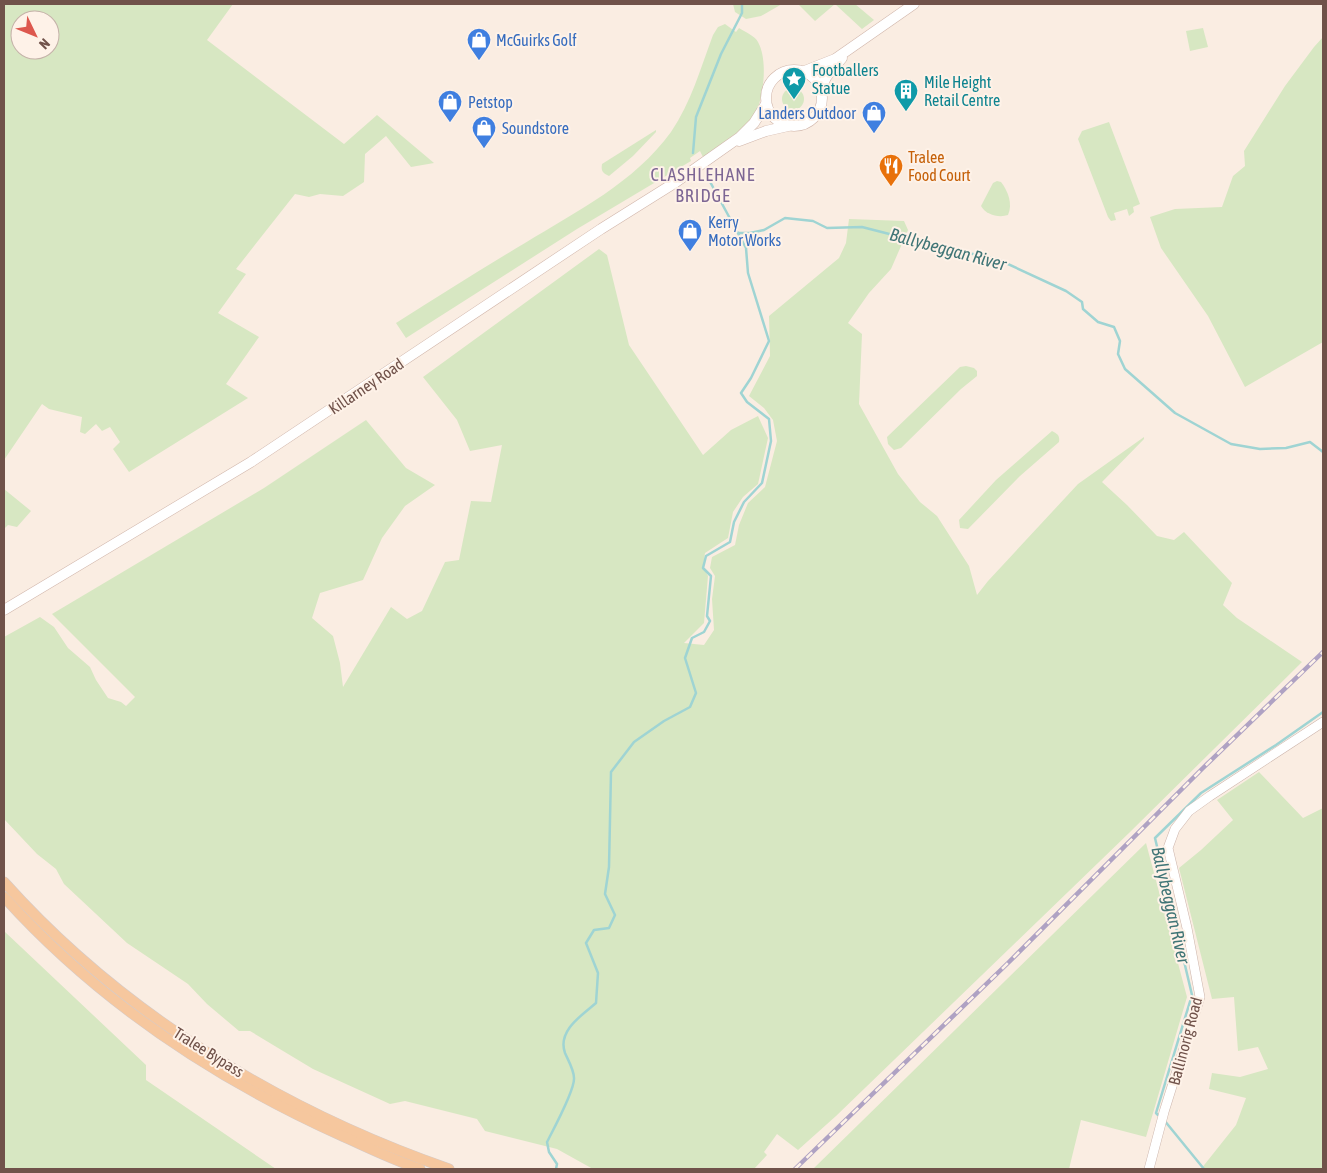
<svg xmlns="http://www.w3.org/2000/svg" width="1327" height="1173" viewBox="0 0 1327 1173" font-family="'Asap Condensed',sans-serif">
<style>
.green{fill:#d7e7c2;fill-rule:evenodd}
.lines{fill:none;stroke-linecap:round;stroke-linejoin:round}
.stream{stroke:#9fd4d3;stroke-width:2.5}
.tertiary-casing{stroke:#cdb6ad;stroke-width:10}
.secondary-casing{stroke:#d0b5aa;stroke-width:11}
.primary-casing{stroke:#d4cbc9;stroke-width:11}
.tertiary{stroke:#fff;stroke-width:9}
.secondary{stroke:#fff;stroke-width:10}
.primary{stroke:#f6c79e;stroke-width:10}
.rail-casing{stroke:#afa2c3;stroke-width:4.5}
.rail{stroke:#fef2e8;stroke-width:2.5;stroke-dasharray:8;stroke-linecap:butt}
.labels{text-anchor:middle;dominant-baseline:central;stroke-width:4;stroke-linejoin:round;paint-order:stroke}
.shop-label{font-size:16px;fill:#366cbe;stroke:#fef2e8;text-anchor:start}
.culture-label{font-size:16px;fill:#0d838f;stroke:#fef2e8;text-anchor:start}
.food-label{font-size:16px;fill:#c56008;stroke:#fef2e8;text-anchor:start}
.street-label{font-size:16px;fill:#70524a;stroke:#fef2e8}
.neighbourhood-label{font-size:18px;letter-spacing:1px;fill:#7d6694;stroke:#fef2e8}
.water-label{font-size:18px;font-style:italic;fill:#407576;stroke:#fef2e8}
</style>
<rect width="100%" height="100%" fill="#faede2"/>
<g class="green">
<path d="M4,4H233L207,40L344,144L377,115L434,163L411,167L386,136L365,154L364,182L343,196L320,194L309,197L295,194L236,269L246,274L218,313L259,337L226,384L248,398L129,472L113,449L120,442L110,427L102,431L96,424L85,434L80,432L82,417L49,409L42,404L4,460ZM20,20H50V50H20Z"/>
<path d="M733,4H782L761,16L746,19L735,12Z"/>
<path d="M798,4H855L874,20L862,29L835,4L815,21Z"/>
<path d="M725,24L736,32L739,28C745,32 755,36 758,42C769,62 763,103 752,122L703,157L700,151L690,158L691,161L577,229L406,338L396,323C439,296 481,269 525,243C577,211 634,183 671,132C691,103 701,67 713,35L718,27Z"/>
<path d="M1203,28L1208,47L1190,51L1186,31Z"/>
<path d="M1323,37V342L1245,387L1208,316L1161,248L1150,217L1175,209L1222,207L1233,176L1245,166L1244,151L1285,86L1314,47Z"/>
<circle cx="793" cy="99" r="11"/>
<path d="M1109,122L1140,204L1133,207L1134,212L1129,216L1127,209L1114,213L1116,220L1111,221L1108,217L1078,139L1082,131Z"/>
<path d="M656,130V132L633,156L609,176C602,173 601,170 602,164Z"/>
<path d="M997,181L1001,182C1008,191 1013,204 1008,215C999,218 986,215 981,206L993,183Z"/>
<path d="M849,219L904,221L908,230L891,269L869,293L848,323L862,334L859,404L898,474L920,502L937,516L969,566L977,595L988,581L1078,484L1144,437V439L1102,482L1127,505L1157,536L1174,540L1184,532L1232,583L1223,605L1237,618L1302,662L1129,833L836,1116L798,1150L777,1134L764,1152L767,1155L754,1169H593L557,1149L485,1131L477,1119L405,1101L390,1104L313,1069L250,1031H239L207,1004L188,984L127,943L64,884L56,869L37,854L4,819V637L40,617L54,627L68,648L90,667L96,680L108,698L121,702L126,706L135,697L52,614L264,488L366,420L406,468L435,485L405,506L382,538L363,580L320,593L312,618L333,636L340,663L343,687L391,607L407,619L422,611L445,562L459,560L471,501L491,502L502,445L470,451L457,420L423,377L599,249L607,255L629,345L703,455L731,430L758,416L768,438L758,484L743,497L733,512L728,538L705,553L703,566L708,576L704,623L684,643L704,645L714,630L712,599L715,576L710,568L712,557L735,545L739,525L748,503L765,487L777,441L773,420L764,408L749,396L770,356L769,316L839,258L846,243Z"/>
<path d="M966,366L974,368L977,371V376L961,389L901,448L894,450L888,444L887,437L960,367Z"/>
<path d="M1052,431C1058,434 1060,436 1059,442L1020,476L968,529L960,528L959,520L996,480Z"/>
<path d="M4,489L31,511L17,527L8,525L4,529Z"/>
<path d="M1259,772L1303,818L1323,808V1169H1201L1236,1125L1246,1098L1209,1089L1212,1073L1240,1077L1268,1069L1258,1047L1238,1051L1234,997L1212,999L1179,868L1201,850L1233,820L1217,800Z"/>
<path d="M1146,843L1187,997L1146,1137L1081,1120L1069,1169H813Z"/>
<path d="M4,931L146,1065V1080L276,1169H4Z"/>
</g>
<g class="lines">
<g class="stream">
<path d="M693,153L696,117L721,54L742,13V4"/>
<path d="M738,233H750L764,230L785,218L813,221L827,228L862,227L944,248L997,259L1066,291L1082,302L1083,309L1098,322L1114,327L1120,341L1118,354L1125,369L1175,413L1231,444L1260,449L1286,448L1310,442L1323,452"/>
<path d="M1158,1115L1156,1113L1192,995L1155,838L1201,793L1276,745L1323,712"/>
<path d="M1164,1120L1204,1169"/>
<path d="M556,1169L557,1164L549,1152L547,1142C553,1130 575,1090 574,1078C574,1070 568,1060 565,1053C557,1031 582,1015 596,1003L598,973L586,943L594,930L609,928L615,915L605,894L609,867L611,772L634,742L664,721L690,707L696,693L685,658L692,638L704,632L710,621L707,616L711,576L703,568L706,556L730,542L734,522L744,502L762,483L771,441L769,419L747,402L741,393L751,378L769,341L748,273L746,248L708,178"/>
</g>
<defs>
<path id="tertiary" d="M1149,1169L1164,1112L1200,997L1187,928L1168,848L1175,829L1189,811L1210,796L1323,722"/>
<g id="secondary">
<circle cx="794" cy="98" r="28"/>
<path d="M802,72L835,59L914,4"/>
<path d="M820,89L827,76L842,58"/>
<path d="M739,141L766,131L788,126"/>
<path d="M4,610L251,462L601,229L676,182L740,137L754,123L766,104"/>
</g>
<g id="primary">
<path d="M4,882C122,1014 282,1111 449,1169"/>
<path d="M4,897C97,1000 214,1078 340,1135C367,1147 393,1160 420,1169"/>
</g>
</defs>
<use href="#tertiary" class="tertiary-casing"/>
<use href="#secondary" class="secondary-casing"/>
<use href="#primary" class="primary-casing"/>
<use href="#tertiary" class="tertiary"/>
<use href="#secondary" class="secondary"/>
<use href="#primary" class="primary"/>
<defs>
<path id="rail" d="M795,1169L1008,963L1203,768L1323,652"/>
</defs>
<use href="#rail" class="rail-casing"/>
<use href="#rail" class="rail"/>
</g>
<defs>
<symbol id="shop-pin" viewBox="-11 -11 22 30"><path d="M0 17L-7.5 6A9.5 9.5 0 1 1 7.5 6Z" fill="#3f7fe0" stroke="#fef2e8"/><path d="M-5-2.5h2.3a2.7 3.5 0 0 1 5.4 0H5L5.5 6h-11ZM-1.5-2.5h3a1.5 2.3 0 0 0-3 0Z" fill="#fff"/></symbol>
<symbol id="sight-pin" viewBox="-11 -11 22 30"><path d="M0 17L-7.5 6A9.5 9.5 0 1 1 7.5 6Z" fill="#0f9aa8" stroke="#fef2e8"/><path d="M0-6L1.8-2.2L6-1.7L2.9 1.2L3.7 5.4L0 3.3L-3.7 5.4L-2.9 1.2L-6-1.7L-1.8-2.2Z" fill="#fff"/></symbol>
<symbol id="building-pin" viewBox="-11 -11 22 30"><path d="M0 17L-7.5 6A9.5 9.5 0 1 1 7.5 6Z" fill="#0f9aa8" stroke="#fef2e8"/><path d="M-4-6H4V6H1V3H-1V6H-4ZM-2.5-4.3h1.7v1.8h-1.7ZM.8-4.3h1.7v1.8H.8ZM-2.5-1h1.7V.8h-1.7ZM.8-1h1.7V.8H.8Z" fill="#fff"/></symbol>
<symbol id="restaurant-pin" viewBox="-11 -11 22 30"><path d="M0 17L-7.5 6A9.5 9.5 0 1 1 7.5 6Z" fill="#e8710a" stroke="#fef2e8"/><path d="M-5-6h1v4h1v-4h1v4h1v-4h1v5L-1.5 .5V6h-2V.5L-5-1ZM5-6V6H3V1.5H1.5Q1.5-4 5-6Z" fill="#fff"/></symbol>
</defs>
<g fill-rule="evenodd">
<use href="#shop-pin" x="465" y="26" width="28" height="38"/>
<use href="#sight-pin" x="780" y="65" width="28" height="38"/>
<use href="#building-pin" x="892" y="77" width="28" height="38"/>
<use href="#shop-pin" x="436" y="88" width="28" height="38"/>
<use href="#shop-pin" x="860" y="99" width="28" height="38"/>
<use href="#shop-pin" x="470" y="114" width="28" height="38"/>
<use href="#restaurant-pin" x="877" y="152" width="28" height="38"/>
<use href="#shop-pin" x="676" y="217" width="28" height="38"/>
</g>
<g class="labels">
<g class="shop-label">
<text x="496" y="40">McGuirks Golf</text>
<text x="468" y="102">Petstop</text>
<text x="856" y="113" text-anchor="end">Landers Outdoor</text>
<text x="502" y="128">Soundstore</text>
<text x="708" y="222">Kerry<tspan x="708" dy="18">Motor Works</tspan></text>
</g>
<g class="culture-label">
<text x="812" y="70">Footballers<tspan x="812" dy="18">Statue</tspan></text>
<text x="924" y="82">Mile Height<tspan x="924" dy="18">Retail Centre</tspan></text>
</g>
<g class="food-label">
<text x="908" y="157">Tralee<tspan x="908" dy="18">Food Court</tspan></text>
</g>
<g class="street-label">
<text transform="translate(366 386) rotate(-34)">Killarney Road</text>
<text transform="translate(1185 1041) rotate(-75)">Ballinorig Road</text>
<text transform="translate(209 1052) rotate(32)">Tralee Bypass</text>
</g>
<g class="neighbourhood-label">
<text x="703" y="174">CLASHLEHANE<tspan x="703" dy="21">BRIDGE</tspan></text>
</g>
<g class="water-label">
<text transform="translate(948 249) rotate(15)">Ballybeggan River</text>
<text transform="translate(1171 905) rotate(77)">Ballybeggan River</text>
</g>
</g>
<rect width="1327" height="1173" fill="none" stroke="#70524a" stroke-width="10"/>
<g transform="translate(35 35) rotate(133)"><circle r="24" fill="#fef2e8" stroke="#c5b2a9"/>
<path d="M0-4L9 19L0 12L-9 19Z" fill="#dd584e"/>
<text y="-8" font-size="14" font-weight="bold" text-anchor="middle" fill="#70524a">N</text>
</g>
</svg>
